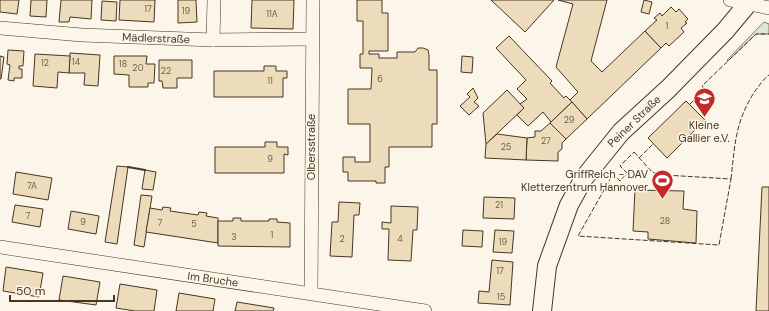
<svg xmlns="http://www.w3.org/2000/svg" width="769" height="311" viewBox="0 0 769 311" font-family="'DM Sans',sans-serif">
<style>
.green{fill:#dce7d0;stroke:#887966}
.building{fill:#ecdcbc;stroke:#4a3520}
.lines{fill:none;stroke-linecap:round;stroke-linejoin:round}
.street-casing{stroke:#4a3520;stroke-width:14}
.secondary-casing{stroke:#4a3520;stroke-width:20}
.street{stroke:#fbf6e9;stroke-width:13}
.secondary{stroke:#fbf6e9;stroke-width:18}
.fence{stroke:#4a3520;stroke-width:1;stroke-dasharray:5 2;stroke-linecap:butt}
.wall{stroke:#4a3520;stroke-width:2}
.labels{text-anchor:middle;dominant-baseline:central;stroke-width:3;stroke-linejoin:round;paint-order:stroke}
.number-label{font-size:9px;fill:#725f47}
.street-label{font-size:11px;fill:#4a3520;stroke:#fbf6e9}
.poi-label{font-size:11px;fill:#4a3520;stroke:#fbf6e9}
</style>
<rect width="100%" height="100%" fill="#fbf6e9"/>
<path class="green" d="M764,22L769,24V34H756L728,61L727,60Z"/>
<g class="building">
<path d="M0,0H19L17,14L0,12Z"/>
<path d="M31,0H47L46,17L30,16Z"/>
<path d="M61,0H92L91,19L70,17L69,22H59Z"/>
<path d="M120,0H155L154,22L119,20Z"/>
<path d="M178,0H196L197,22L178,23Z"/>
<path d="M252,0H294L293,29L251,28Z"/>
<path d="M357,0H382V13H388V51H369V54H379V58H397V52H415L418,48H423L428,50L429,55V70H437V124H432V147H389V167H385V183H376V181H348V172H343V157H355V162H370V124H348V89H371L372,68H360V54H363V21H357Z"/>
<path d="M491,0H554L525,32Z"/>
<path d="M558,0H607L591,61L602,72L645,31L661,48L587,119L570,100L578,92L556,67L573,4Z"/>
<path d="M644,0L652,2L649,14L641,12Z"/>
<path d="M102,1L117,2L116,21L101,20Z"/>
<path d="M671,7L676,12L679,9L688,19L685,22L687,23L681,28L684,32L669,46L666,43L661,48L645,31L657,20L654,18L660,13L662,16Z"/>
<path d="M509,36L552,81L550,83L564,98L566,96L572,102L551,122L543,112L528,126L517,115L524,108L520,104L527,99L517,89L526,80L496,48Z"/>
<path d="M8,50L24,51L23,66H19V69H22V78H14V81L8,80L10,65L7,64Z"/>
<path d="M70,53L100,55L98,86L84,85L85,73H69Z"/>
<path d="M35,54L70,56L69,73L58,72L57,88L33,86Z"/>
<path d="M0,56L4,57L1,79H0Z"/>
<path d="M114,56H147L146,64H155L154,83H148V87H129V75L114,74Z"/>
<path d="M462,56L473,57L472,73L461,72Z"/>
<path d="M159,60H192V78H177V88H163L162,81H159Z"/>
<path d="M264,66H276V71H287V78H283V97H214V71H264Z"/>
<path d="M473,88L478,98L474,102L479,106L469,115L460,106L470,97L467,94Z"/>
<path d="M507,90L524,108L486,144L483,113Z"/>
<path d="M686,101L705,120L667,158L648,138Z"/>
<path d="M572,102L587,119L566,139L550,123Z"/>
<path d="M550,123L566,139L562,143V149L558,152V161L526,160L527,138L535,137V131H541Z"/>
<path d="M497,134L527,138L526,160L485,158L486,144Z"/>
<path d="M265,142H277V147H288V155L284,154V173H215V147H265Z"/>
<path d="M117,166L128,167L117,244L105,242Z"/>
<path d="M145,170L156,172L153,190L142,189Z"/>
<path d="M16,172L52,178L48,200L13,194Z"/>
<path d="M762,187H769V311H756Z"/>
<path d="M635,190L684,191L683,209L697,211L696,243L648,239V232L633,231Z"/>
<path d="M141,195L152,196L144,247L134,245Z"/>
<path d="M484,197L515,198L514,219L483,218Z"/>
<path d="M339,202L360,203L359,215H354L352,257L330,256L332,222H338Z"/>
<path d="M15,205L43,209L40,227L12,222Z"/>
<path d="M391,206L418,207L417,230H413L411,261L388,260L389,229H382V222L391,223Z"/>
<path d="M163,207L171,208L170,211L198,215L199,212L207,213L206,216L218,218V243L146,232L150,208L162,210Z"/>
<path d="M71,211L99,216L96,234L68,229Z"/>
<path d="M233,218H241V221H269V219H277V222L290,223V247L218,246V221H233Z"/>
<path d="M463,230L483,231L482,247L462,246Z"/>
<path d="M495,230L514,231L512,253L493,252Z"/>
<path d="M492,260L513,262L510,305L478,303L479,291L489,292Z"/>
<path d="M6,267L43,273L39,297L3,291Z"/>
<path d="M63,276L100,282L96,305L59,300Z"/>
<path d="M120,284L157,290L154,311H135L116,308Z"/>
<path d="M179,293L215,299L213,311H176Z"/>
<path d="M237,302L274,308L273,311H235Z"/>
</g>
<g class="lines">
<defs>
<g id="street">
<path d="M730,0L769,8"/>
<path d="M0,28L82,35L213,40L312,39"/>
<path d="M213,40L214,0"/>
<path d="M0,247L425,311"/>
<path d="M311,293L313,0"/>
</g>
<path id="secondary" d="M542,311L547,266L569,205L584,178L621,132L668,89L725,31L751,0"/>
</defs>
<use href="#street" class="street-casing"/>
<use href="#secondary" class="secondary-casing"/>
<use href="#street" class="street"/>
<use href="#secondary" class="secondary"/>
<g class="fence">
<path d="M690,104L705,89L702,86L756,34H769"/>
<path d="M634,152L652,172L665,175L731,179L719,245L578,236L613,174L620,181L627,173L620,166Z"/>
<path d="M639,158L653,144"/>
<path d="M731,179C735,144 735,122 755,91C760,85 763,79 769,75"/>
<path d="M664,190L665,175"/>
</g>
<path class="wall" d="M128,167L145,170"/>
</g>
<defs>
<symbol id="school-pin" viewBox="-11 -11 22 30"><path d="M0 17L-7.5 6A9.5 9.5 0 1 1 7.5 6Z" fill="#c62828" stroke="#fbf6e9"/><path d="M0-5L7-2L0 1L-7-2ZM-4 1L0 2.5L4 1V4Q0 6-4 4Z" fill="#fff"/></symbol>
<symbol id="stadium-pin" viewBox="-11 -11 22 30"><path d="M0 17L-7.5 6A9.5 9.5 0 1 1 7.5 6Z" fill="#c62828" stroke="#fbf6e9"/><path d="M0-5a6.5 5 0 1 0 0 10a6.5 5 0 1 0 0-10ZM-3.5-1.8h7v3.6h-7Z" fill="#fff"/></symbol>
</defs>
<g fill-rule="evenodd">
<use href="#school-pin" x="692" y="86" width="25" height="34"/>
<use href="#stadium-pin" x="650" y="168" width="25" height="34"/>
</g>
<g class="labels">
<g class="number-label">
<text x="148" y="9">17</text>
<text x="186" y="11">19</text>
<text x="272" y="14">11A</text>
<text x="667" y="26">1</text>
<text x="76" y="62">14</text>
<text x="45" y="63">12</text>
<text x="123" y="64">18</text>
<text x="138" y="68">20</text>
<text x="166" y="71">22</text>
<text x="380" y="79">6</text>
<text x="270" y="81">11</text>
<text x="569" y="120">29</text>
<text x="546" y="141">27</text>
<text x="506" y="147">25</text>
<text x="270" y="159">9</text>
<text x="32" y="186">7A</text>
<text x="499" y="205">21</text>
<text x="28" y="216">7</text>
<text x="665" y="221">28</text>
<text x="83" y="222">9</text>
<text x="160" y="223">7</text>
<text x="194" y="224">5</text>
<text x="272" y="235">1</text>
<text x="234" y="237">3</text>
<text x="342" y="239">2</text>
<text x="400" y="239">4</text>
<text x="503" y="242">19</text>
<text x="500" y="271">17</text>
<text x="501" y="297">15</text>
</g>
<g class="street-label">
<text transform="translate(156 38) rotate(2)">Mädlerstraße</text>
<text transform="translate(634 121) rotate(-44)">Peiner Straße</text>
<text transform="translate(311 147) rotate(-90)">Olbersstraße</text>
<text transform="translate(213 279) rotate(8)">Im Bruche</text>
</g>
<g class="poi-label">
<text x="704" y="125">Kleine<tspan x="704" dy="13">Gallier e.V.</tspan></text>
<text x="648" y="174" text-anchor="end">GriffReich - DAV<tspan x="648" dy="13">Kletterzentrum Hannover</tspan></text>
</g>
</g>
<path d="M10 295v6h104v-6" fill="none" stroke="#4a3520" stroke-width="2"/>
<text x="16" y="295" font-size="12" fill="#4a3520" stroke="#fbf6e9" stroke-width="3" paint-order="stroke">50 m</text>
</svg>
